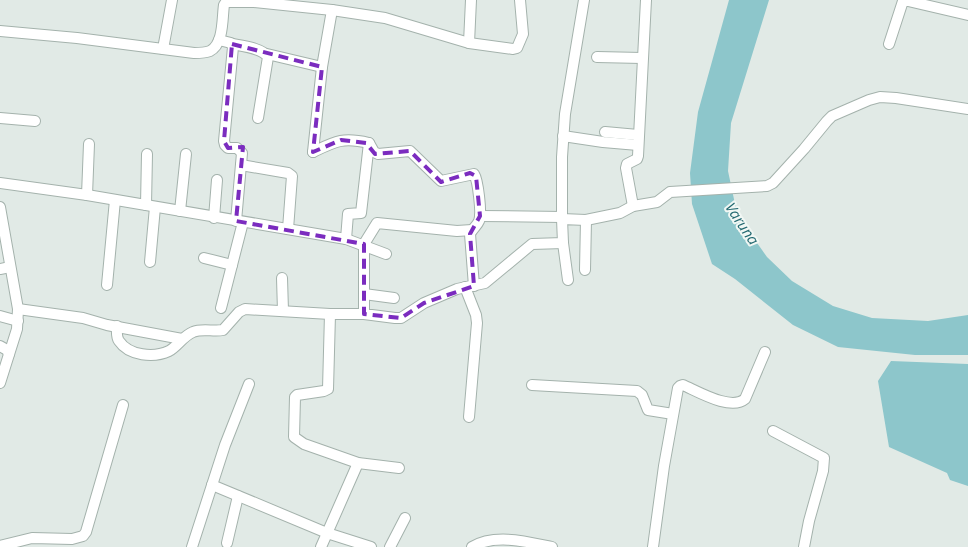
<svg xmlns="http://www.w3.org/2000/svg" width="968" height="547" viewBox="0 0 968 547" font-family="'Source Sans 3',sans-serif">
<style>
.water{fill:#8dc6cb}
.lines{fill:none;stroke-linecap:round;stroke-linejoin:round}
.minor-casing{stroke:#a4b2ac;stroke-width:12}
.minor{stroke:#fff;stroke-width:10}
.marked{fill:none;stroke:#7b2cbf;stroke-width:4;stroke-dasharray:10 6;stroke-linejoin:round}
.labels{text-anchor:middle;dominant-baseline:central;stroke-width:4;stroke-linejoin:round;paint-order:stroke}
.water-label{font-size:16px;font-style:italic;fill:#226870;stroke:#f1f7f4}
</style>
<rect width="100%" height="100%" fill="#e1eae6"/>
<g class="water">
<path d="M729,0H769L731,123L728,171L735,204L745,226L767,257L792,281L833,306L872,318L928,321L968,315V355H915L838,347L793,325L735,279L712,264L692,204L690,173L698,112Z"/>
<path d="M891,361L968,364V486L950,480L947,473L889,447L878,381Z"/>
</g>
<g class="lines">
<defs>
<g id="minor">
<path d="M0,31L77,38L194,53C199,53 205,53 210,51C224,44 222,18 224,5L226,2H254L332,10L385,18L469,43L513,49L517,48L523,34L520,0"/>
<path d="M219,40L231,43L233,47L224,141L225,145L228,148H237L242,153L236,221"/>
<path d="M469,43L471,0"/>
<path d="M232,44C243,46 262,48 268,57L258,118"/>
<path d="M889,44L903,1H908L968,15"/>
<path d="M163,49L172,0"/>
<path d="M267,54L322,67"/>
<path d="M597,57L642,58"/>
<path d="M0,118L35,121"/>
<path d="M605,132L638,135"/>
<path d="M563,136L603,142L638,145"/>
<path d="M313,152C336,141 343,137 369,143L374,152L378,154L410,151L441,181L474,174C478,180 482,214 479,221C477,226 472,229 470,234L474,286"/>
<path d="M313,152L322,67L332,10"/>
<path d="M241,165L288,173L292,176L288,229"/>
<path d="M0,183L87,195L346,239L386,254"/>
<path d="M87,195L89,144"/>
<path d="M146,205L147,154"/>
<path d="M633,206L626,168L627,164L637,159L638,156L646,0"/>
<path d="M0,207L18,309L17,329L0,383"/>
<path d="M180,211L186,154"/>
<path d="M480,216L562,217"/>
<path d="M214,218L217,180"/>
<path d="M562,219V157L565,114L584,0"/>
<path d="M472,230L457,231L377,223L364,244V314L395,318H401L424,303L457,289L485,283L532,244L563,243L562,219L586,220L620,213L633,206L657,202L670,192L767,186L773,183L804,149L827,121L832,116L869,100L880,97L896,98L968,109"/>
<path d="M346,239L348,214L361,213L369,143"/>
<path d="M563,243L568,280"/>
<path d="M204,258L232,265"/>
<path d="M150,262L155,207"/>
<path d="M0,269L10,267"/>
<path d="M585,270L586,220"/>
<path d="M282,278L283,311"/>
<path d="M107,285L115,200"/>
<path d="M465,287L476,315L477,323L469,417"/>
<path d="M364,294L394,298"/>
<path d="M221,308L243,222"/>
<path d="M18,309L83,318L107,325L182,339"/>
<path d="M330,314L328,389L324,391L297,395L295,397L294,437L304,444L358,463L399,468"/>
<path d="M0,316L18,321"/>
<path d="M117,326C117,332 116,337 119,341C129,356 154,358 169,351C178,346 183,336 193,332C202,328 214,332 223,330L239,312L245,309L330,314H364"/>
<path d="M0,346L7,350L9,354"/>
<path d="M532,385L637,391L642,395L648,410L673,414"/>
<path d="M773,431L824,458L823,471L809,521L804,547"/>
<path d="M212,485L327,533L371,547"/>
<path d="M227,543L238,496"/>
<path d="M0,546L32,538L72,539L83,536L86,532L123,405"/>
<path d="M192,547L225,445L249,384"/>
<path d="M321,547L358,463"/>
<path d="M390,547L405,518"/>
<path d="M472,547C495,533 528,542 552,547"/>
<path d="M653,547L664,466L678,388L680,386L683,385C699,392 731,411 745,399L765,352"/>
</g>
</defs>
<use href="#minor" class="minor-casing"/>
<use href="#minor" class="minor"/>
</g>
<path class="marked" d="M232,44L322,67L313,152L341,140L366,143L375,154L410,151L441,182L470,173L476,176L480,216L470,234L474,286L424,303L401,318L364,314V244L236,221L243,147L228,148L224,141Z"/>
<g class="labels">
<g class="water-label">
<text transform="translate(742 224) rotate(56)">Varuna</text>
</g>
</g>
</svg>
